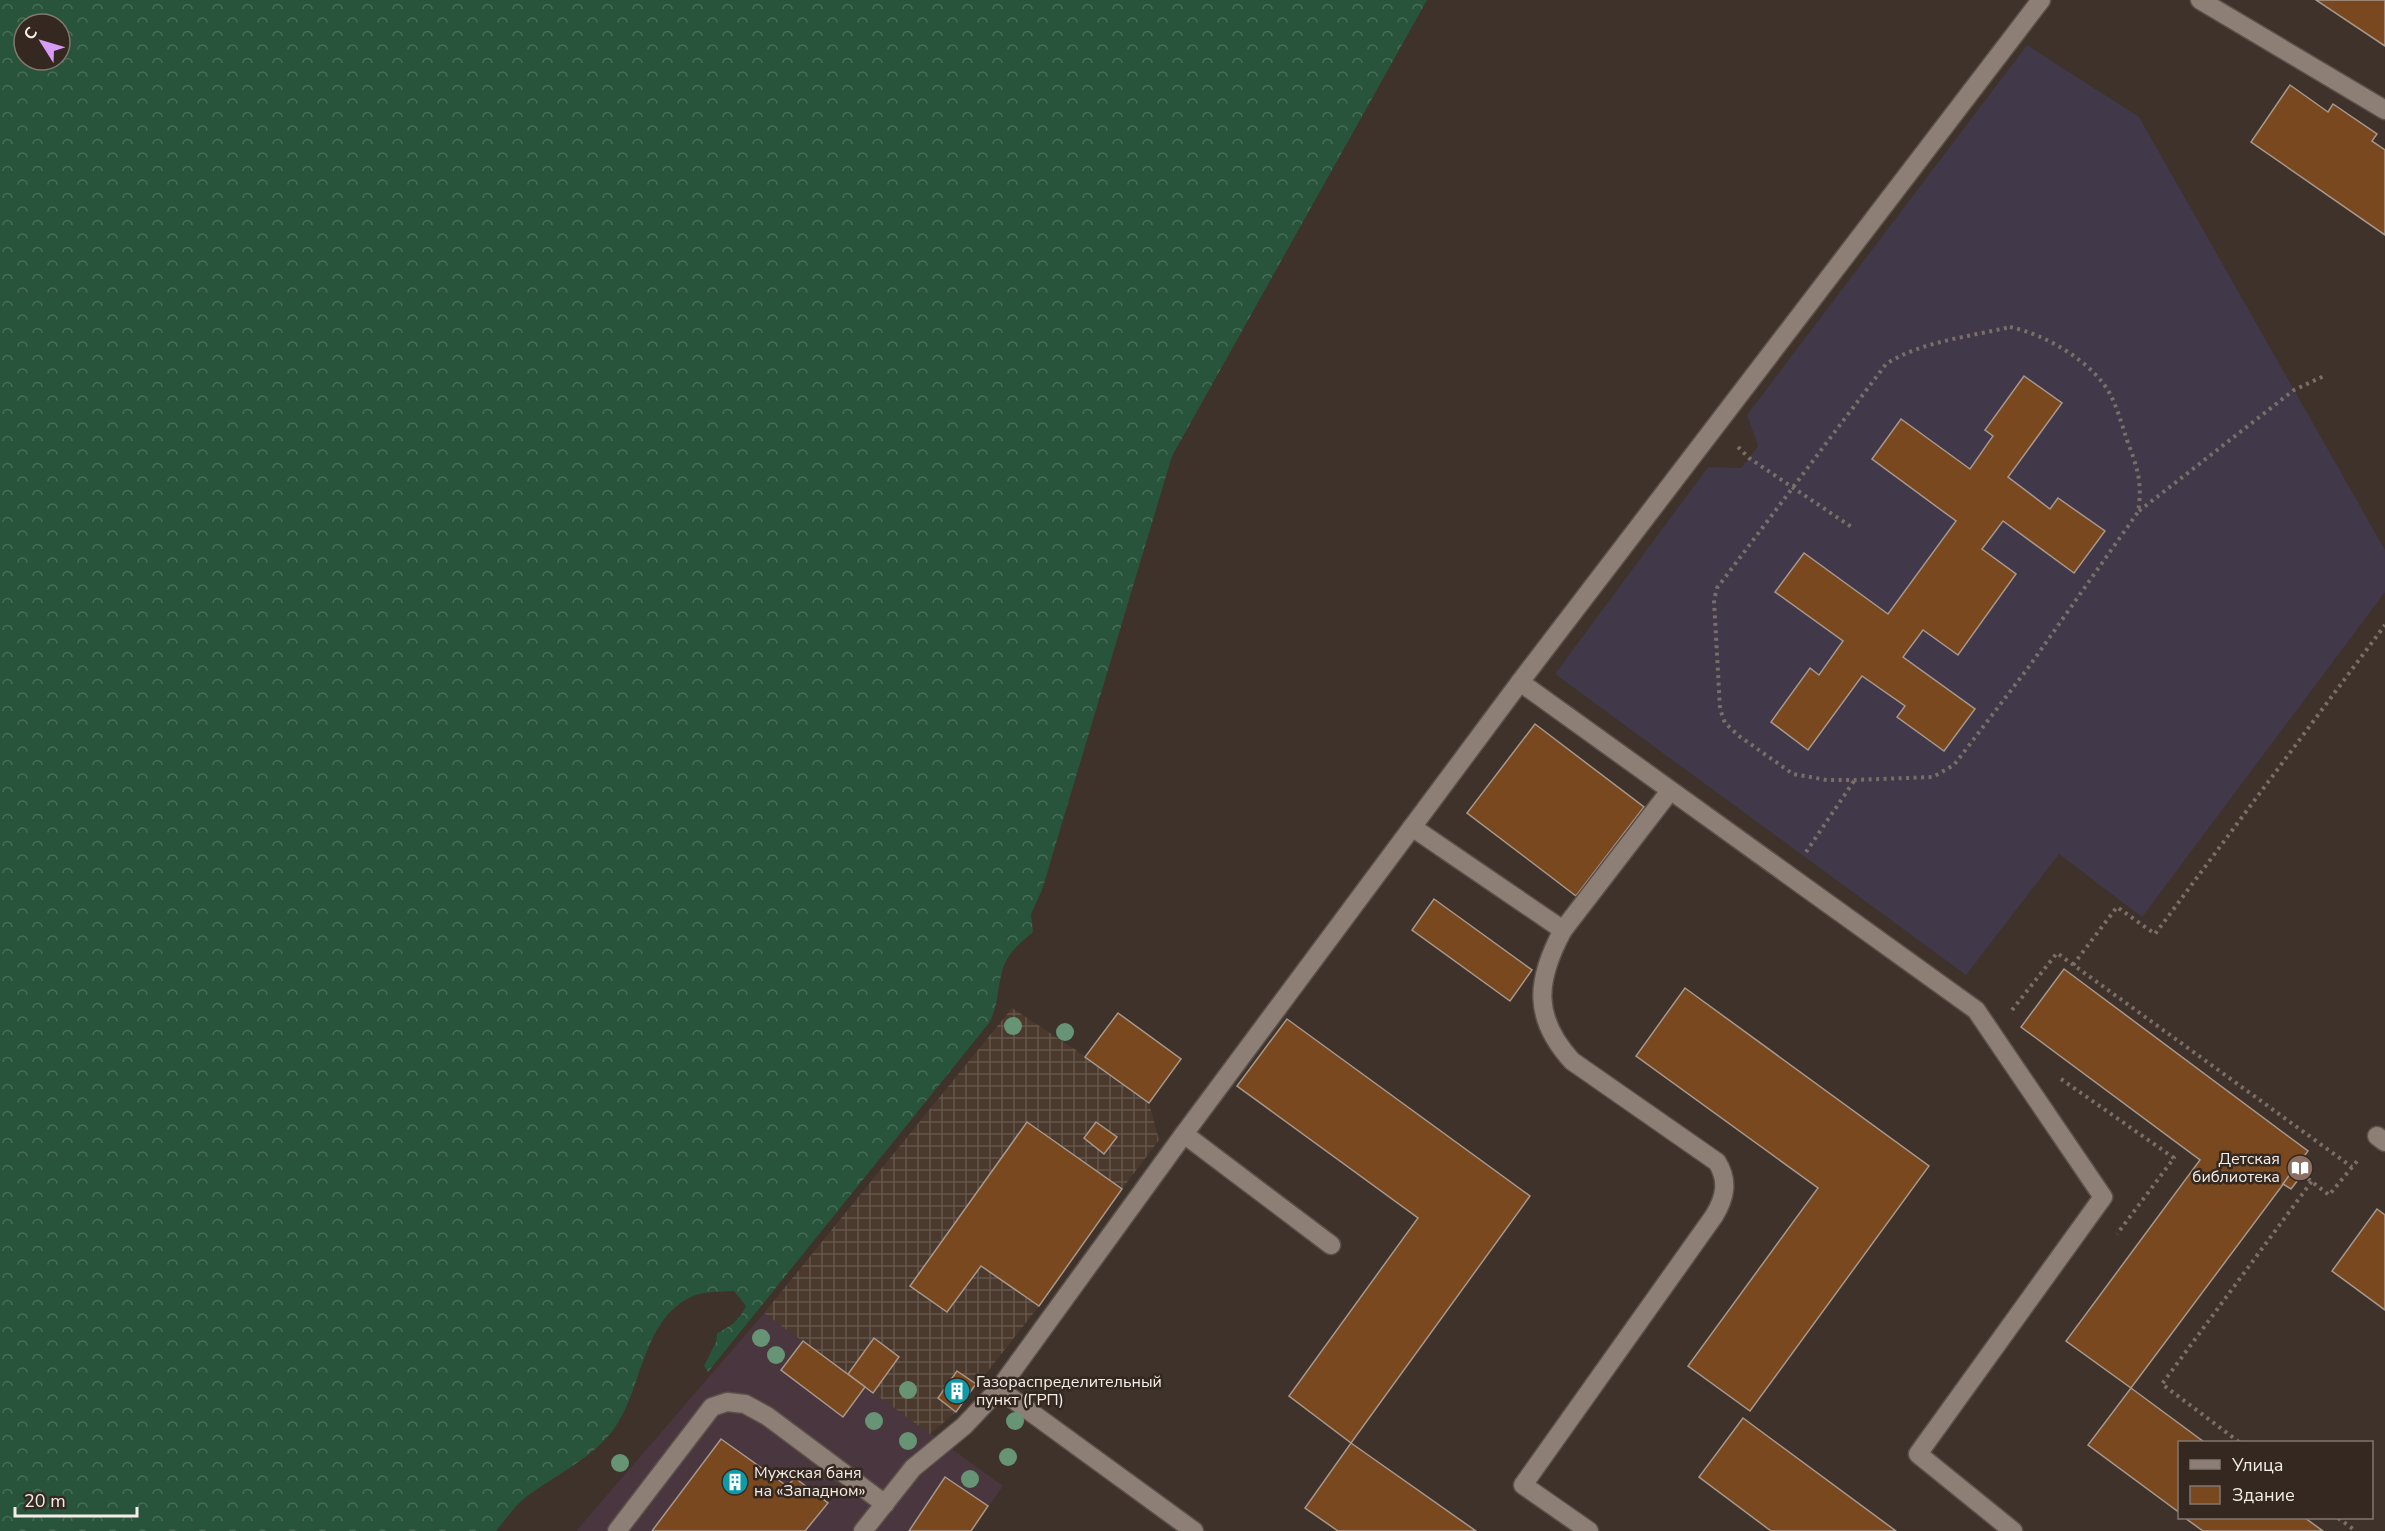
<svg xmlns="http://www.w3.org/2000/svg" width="2385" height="1531" viewBox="0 0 2385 1531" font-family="'Nunito Sans',sans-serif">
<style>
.commercial{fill:#49363e}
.industrial{fill:url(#industrial-grid)}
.education{fill:#413849}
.forest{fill:url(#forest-crowns);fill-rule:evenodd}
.building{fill:#7a481e;stroke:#a7988e;stroke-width:1.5}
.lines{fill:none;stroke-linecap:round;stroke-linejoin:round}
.service-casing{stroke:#5b514a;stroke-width:21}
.minor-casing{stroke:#5b514a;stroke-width:21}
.path{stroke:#796f68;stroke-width:4;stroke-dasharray:3 4.5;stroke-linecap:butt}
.service{stroke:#8d7f75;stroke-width:18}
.minor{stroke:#8d7f75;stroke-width:18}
.tree{fill:#669474}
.labels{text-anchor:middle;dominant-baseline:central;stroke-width:5;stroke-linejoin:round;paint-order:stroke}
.poi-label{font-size:16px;fill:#f5eee8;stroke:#342820;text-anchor:start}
</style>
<defs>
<pattern id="industrial-grid" width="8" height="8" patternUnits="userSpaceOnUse" patternTransform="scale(1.5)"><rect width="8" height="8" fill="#4a392c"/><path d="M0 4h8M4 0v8" fill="none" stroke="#65564b"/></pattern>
<pattern id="forest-crowns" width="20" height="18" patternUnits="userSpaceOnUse" patternTransform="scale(1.5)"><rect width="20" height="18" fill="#28543c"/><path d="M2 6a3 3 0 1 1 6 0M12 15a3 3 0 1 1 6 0" fill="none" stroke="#486d58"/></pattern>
</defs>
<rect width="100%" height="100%" fill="#3e322a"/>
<path class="commercial" d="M764,1313L1003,1486L971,1531H576Z"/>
<path class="industrial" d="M1012,1008L1085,1056L1118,1013L1181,1059L1149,1103L1159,1140L1122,1189L1039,1306L956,1412L930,1434L764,1313Z"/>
<path class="education" d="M2027,45L2139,117L2385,550V592L2142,917L2059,854L1966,975L1555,674L1708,467L1741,468L1758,446L1747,415Z"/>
<path class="forest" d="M0,0H1427L1172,456L1042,890L1031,914L1033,932C1020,943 1009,952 1003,968C997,987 999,1005 989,1023L708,1372L704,1366L716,1342L717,1333C732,1326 739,1320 746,1306L734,1291C722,1292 704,1291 693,1296C639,1320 644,1394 610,1434C590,1459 551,1478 526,1497C515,1506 505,1520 496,1531H0ZM24,24H60V60H24Z"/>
<g class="building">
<path d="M2316,0H2385V46Z"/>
<path d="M2290,85L2328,112L2333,104L2377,134L2372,141L2385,150V235L2251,142Z"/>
<path d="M2024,376L2062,403L2008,477L2050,509L2058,498L2105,531L2074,573L2003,521L1982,549L2016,574L1958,655L1923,630L1903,657L1975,709L1944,751L1897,717L1905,706L1862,676L1808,750L1771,722L1810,668L1819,675L1843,641L1775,592L1804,553L1888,614L1956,521L1872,459L1901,419L1970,469L1993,436L1985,430Z"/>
<path d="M1535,724L1644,807L1576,896L1467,813Z"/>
<path d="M1434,899L1532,970L1510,1001L1412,930Z"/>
<path d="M2064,969L2308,1151L2131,1388L2066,1341L2200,1160L2021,1027Z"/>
<path d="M1685,988L1929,1166L1750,1411L1688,1366L1818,1188L1636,1056Z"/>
<path d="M1118,1013L1181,1059L1149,1103L1085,1057Z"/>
<path d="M1287,1019L1530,1196L1351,1443L1289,1396L1418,1218L1237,1086Z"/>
<path d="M1027,1122L1122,1189L1039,1306L981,1266L947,1312L910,1286Z"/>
<path d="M1096,1122L1117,1137L1104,1154L1084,1138Z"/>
<path d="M2303,1156L2311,1163L2291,1189L2283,1184Z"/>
<path d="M2377,1209L2385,1215V1310L2332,1271Z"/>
<path d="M874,1338L899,1357L873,1393L848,1374Z"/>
<path d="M803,1341L865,1387L843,1417L781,1370Z"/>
<path d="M957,1371L976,1384L956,1412L938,1398Z"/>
<path d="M2131,1388L2204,1442H2180V1513L2088,1445Z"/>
<path d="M1743,1418L1896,1531H1771L1699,1477Z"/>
<path d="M721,1439L787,1486L795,1478L828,1503L805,1531H652Z"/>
<path d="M1351,1443L1476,1531H1338L1305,1508Z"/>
<path d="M945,1477L988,1506L971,1531H909Z"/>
<path d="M2185,1518H2305L2323,1531H2203Z"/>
</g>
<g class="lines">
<defs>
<g id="service">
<path d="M2200,0L2385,110"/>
<path d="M1520,682L1976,1010L2103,1197L1918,1454L2013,1531"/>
<path d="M1412,827L1563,930C1536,980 1532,1017 1572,1061L1717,1162C1729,1181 1725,1198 1714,1216L1523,1485L1589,1531"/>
<path d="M1563,930L1670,791"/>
<path d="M1184,1134L999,1389L1194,1531"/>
<path d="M2377,1136L2385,1142"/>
<path d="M617,1531L712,1407L727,1402L745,1404L767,1416L885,1504"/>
<path d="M863,1531L913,1468L964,1426L999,1389"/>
</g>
<path id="minor" d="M1331,1245L1184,1134L1520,682L2041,0"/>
</defs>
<use href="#service" class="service-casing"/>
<use href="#minor" class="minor-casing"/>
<g class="path">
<path d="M2010,327C2045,334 2095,363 2111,396C2118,410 2122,425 2127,440C2137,467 2143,482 2138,512L2028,668L1954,765L1933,777L1854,780H1827L1793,774L1739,736L1725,723L1720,709L1714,600L1717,588L1886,364C1922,341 1969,337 2010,327Z"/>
<path d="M1738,447L1749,458L1853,528"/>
<path d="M2139,511L2294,390L2324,376"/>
<path d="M1806,852L1854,781"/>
<path d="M2073,965L2117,907L2155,934L2385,625"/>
<path d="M2012,1010L2057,953L2352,1167"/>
<path d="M2061,1079L2174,1158L2117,1234"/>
<path d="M2302,1174L2329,1195L2358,1160"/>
<path d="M2239,1442L2162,1384L2312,1181"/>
<path d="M2338,1518L2356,1531"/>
</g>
<use href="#service" class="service"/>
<use href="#minor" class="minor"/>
</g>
<g class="tree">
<circle cx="1013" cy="1026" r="9"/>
<circle cx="1065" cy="1032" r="9"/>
<circle cx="761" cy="1338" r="9"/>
<circle cx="776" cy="1355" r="9"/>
<circle cx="908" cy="1390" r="9"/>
<circle cx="874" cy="1421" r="9"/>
<circle cx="1015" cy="1421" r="9"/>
<circle cx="908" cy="1441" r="9"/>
<circle cx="1008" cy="1457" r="9"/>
<circle cx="620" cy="1463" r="9"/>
<circle cx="970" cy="1479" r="9"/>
</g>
<defs>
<symbol id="library-disc" viewBox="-11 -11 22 22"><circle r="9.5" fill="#8d6e63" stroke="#342820"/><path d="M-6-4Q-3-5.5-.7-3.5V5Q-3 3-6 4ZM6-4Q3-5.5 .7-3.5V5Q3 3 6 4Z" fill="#fff"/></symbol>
<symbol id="building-disc" viewBox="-11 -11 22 22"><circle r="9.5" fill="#0f9aa8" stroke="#342820"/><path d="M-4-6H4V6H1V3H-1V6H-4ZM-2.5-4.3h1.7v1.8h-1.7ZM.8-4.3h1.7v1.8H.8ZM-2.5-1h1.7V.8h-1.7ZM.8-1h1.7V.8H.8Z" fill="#fff"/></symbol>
</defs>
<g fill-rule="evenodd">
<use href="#library-disc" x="2285" y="1153" width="30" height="30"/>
<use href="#building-disc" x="942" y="1376" width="30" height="30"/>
<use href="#building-disc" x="720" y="1467" width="30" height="30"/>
</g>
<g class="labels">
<g class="poi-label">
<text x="2280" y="1159" text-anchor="end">Детская<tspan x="2280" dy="18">библиотека</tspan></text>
<text x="976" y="1382">Газораспределительный<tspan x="976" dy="18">пункт (ГРП)</tspan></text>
<text x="754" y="1473">Мужская баня<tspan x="754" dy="18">на «Западном»</tspan></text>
</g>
</g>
<rect x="2178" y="1441" width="195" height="78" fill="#342820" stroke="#817770" stroke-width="1.5"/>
<rect x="2190" y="1460" width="30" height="9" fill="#8d7f75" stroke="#817770" stroke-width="1.5"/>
<text x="2232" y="1471" font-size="18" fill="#f5eee8">Улица</text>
<rect x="2190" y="1486" width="30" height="18" fill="#7a481e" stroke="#817770" stroke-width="1.5"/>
<text x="2232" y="1501" font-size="18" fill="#f5eee8">Здание</text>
<g transform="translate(42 42) rotate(307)"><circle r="28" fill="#342820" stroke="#817770" stroke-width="1.5"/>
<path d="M0-4.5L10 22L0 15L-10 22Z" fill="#d89bf8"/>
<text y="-9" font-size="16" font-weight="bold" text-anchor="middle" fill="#f5eee8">С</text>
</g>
<path d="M15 1507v9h122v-9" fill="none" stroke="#f5eee8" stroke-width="3"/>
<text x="24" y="1507" font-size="18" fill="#f5eee8" stroke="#342820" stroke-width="4.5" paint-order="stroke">20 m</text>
</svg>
